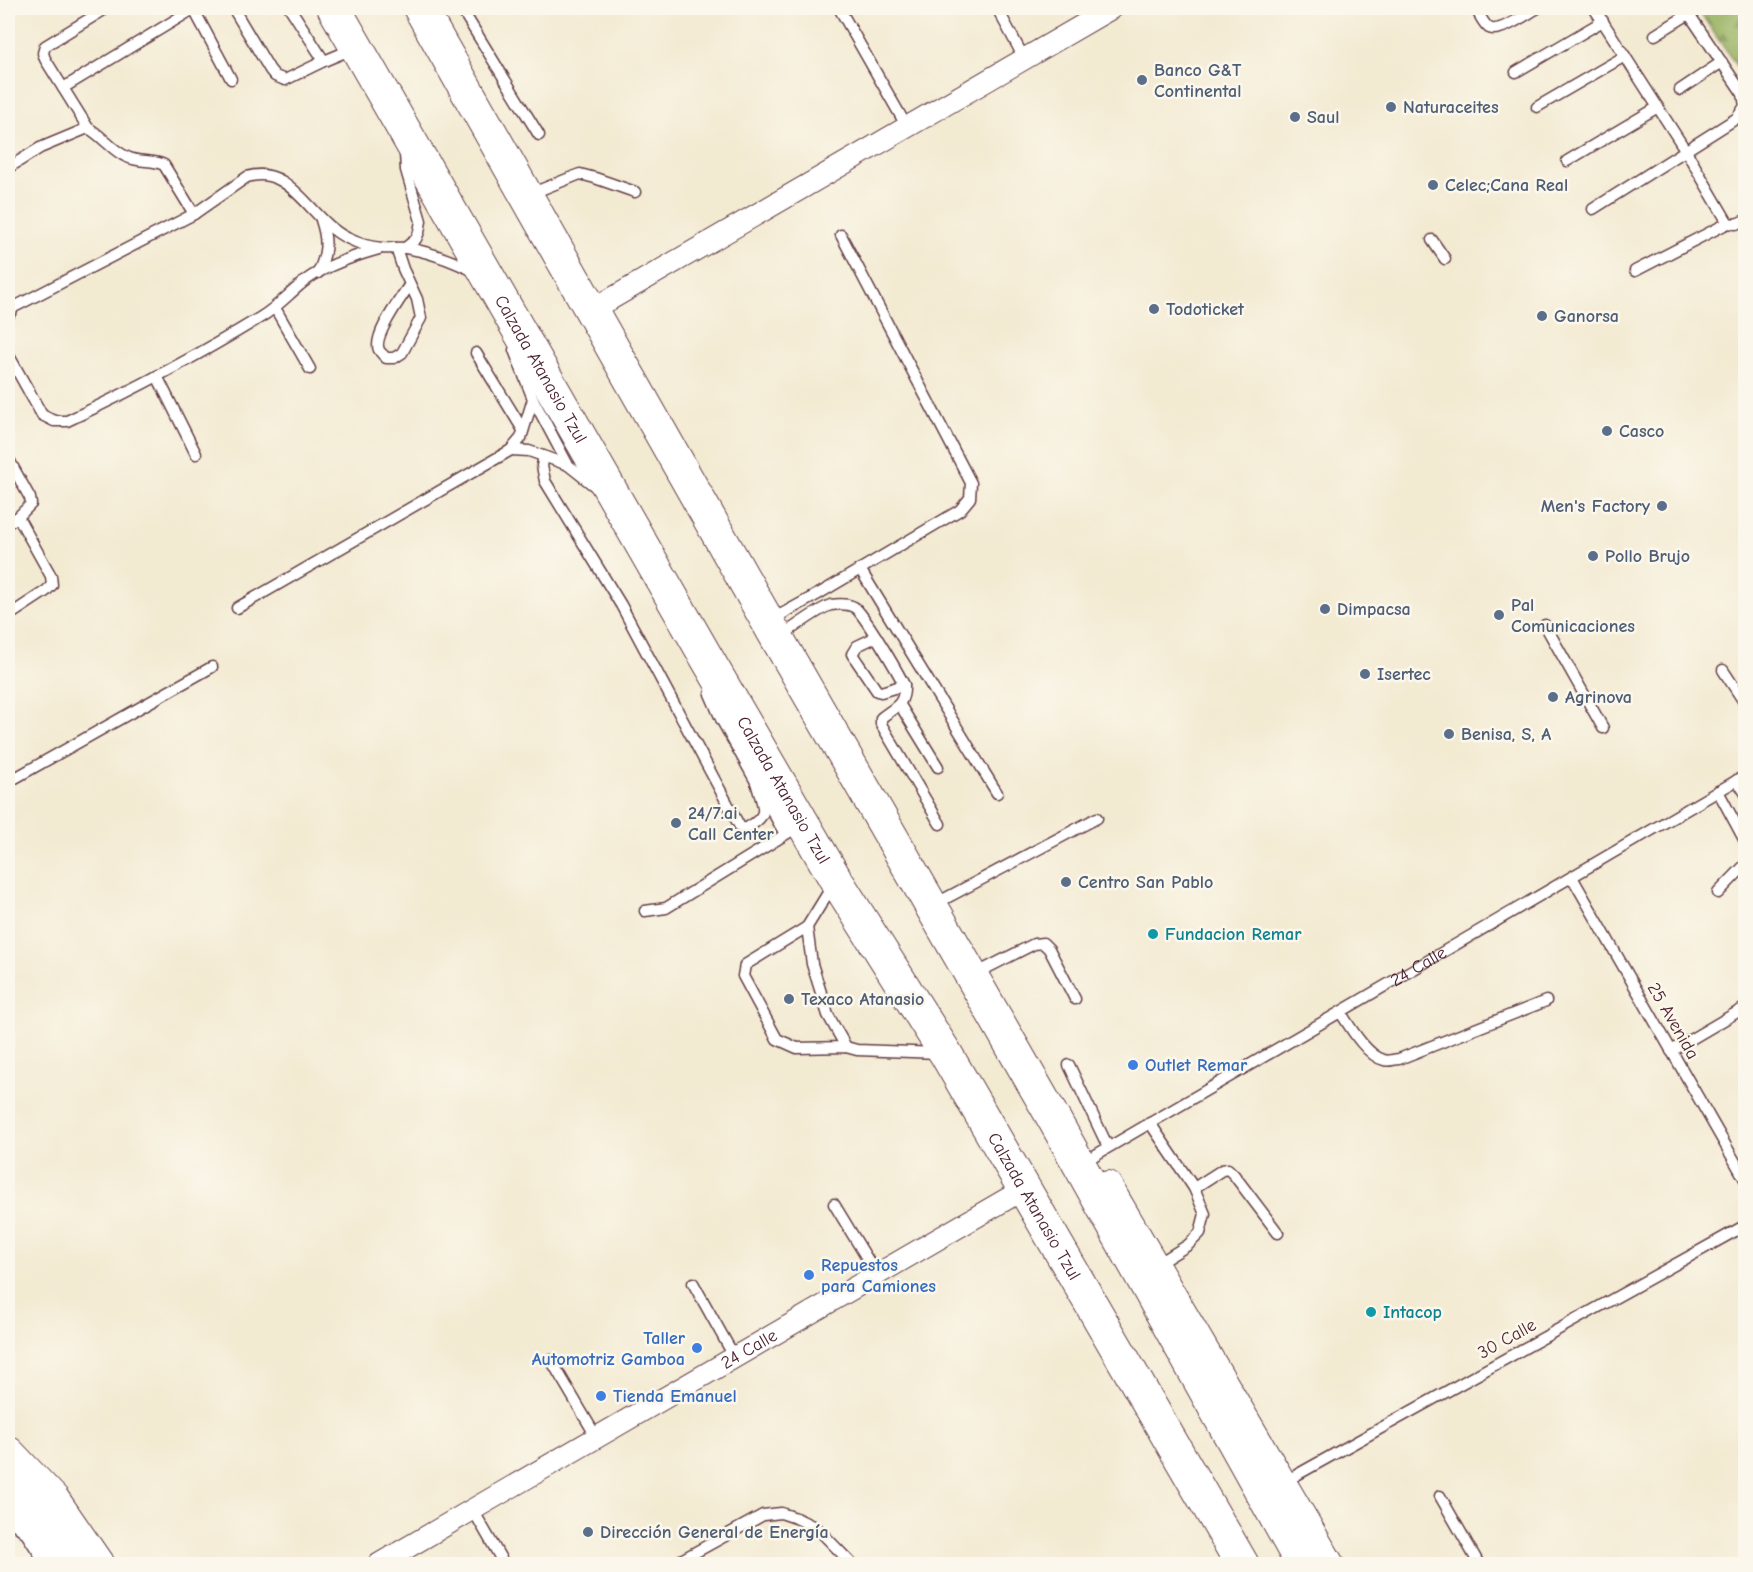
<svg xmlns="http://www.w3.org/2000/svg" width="1753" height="1572" viewBox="0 0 1753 1572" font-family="'Comic Neue',sans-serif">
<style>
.forest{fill:url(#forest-firs);stroke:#726a48;stroke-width:1.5}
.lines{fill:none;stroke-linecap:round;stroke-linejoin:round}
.service-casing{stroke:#633d44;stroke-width:13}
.minor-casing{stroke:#633d44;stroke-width:23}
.tertiary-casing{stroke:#633d44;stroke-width:28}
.primary-casing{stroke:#633d44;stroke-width:35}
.service{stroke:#fff;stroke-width:10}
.minor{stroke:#fff;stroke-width:21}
.tertiary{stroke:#fff;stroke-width:26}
.primary{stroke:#fff;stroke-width:33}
.service-dot{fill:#5c6f8a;stroke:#fbf7ec;stroke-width:2}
.culture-dot{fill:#0f9aa8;stroke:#fbf7ec;stroke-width:2}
.shop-dot{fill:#3f7fe0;stroke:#fbf7ec;stroke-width:2}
.labels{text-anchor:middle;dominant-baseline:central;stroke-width:5;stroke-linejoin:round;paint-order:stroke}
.service-label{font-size:18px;font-weight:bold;fill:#4e5e75;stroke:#fbf7ec;text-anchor:start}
.street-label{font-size:18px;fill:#4a1f2b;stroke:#fbf7ec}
.culture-label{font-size:18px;font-weight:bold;fill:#0d838f;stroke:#fbf7ec;text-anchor:start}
.shop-label{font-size:18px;font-weight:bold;fill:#366cbe;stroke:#fbf7ec;text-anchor:start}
</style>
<defs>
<pattern id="forest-firs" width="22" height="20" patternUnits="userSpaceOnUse" patternTransform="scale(1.5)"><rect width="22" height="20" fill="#9bb566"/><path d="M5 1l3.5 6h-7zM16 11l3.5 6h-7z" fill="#809354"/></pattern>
</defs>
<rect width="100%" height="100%" fill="#fbf7ec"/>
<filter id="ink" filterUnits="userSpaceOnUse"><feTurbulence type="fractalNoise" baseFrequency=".0167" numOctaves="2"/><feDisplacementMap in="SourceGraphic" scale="12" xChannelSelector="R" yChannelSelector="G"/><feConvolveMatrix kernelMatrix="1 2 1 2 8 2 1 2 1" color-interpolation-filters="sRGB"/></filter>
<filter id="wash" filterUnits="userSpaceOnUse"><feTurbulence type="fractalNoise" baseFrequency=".008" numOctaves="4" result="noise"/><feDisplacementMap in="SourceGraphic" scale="24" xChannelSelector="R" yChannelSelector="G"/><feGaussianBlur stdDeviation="1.35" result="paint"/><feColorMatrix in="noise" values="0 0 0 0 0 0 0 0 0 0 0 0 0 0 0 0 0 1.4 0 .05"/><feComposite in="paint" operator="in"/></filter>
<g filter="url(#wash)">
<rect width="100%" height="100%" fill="#f3ead2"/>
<path class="forest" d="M1697,8H1745V76L1742,74Z"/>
</g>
<g filter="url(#ink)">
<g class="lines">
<defs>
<g id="service">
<path d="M193,8L231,79"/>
<path d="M233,8L270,70L275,76L285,80L324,61L355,48"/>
<path d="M290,8L324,61"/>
<path d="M461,8L539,135"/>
<path d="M839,8L907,127"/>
<path d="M997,8L1024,58"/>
<path d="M1475,8C1479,13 1483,24 1489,28C1499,34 1528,13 1538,8"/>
<path d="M1594,8L1686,151L1728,223L1736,224L1746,220"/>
<path d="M1655,35L1689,14"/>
<path d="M1516,72L1603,21"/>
<path d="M63,88L190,11L193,8"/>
<path d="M1680,90L1722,62"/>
<path d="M1537,107L1625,56"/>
<path d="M88,128L45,59L43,53L45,46L107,8"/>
<path d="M405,153L406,170L421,221L419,232L416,239L405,248"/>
<path d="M1567,161L1658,107"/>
<path d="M8,168L40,148L88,128C103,136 112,151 127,157C139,163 153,159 164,165L194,214"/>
<path d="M530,194L580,174L595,178L635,192"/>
<path d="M1593,209L1737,118L1745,106L1743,94L1685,8"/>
<path d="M1432,240L1445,259"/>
<path d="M396,248L403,269L417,299L421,318L402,353L394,358H386C385,357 379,351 379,350C372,336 402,297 410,284"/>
<path d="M1635,271L1728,223"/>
<path d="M318,273C327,253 328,241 321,220"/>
<path d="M275,308L310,369"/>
<path d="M8,316L14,307L22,303L194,214L247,177C291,163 311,221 347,238C357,243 370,247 382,248C389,249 397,247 405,248C428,251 453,261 474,271"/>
<path d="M514,350L533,399L568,465L597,488"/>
<path d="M476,353L523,430"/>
<path d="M8,354L42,415L54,421H67C133,390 199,355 261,317C276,308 287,296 300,285C320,267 354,256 379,249"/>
<path d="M157,376L196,454"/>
<path d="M511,450L529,451L568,465"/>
<path d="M544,456L542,466L545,481L621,605L740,827L745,829C772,814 763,809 756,782"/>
<path d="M8,458L30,498L31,504L18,517L8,523"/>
<path d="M860,569L997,793"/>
<path d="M237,608L511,450L521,438L533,399"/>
<path d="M8,616L46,591L52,585L51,576L18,517"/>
<path d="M771,620L820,593L960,510L970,498L971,483L841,235"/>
<path d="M1545,625L1603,728"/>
<path d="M780,637C790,630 822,607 831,605C838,604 848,604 854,607C863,612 899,674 904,685C905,706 894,707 881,718V724L940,824"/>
<path d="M876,637L857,646L852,654L877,691L881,692L904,685"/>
<path d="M1723,670L1746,705"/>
<path d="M710,694L721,719L785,834"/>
<path d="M900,705L938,767"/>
<path d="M1737,780L1746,794"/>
<path d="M8,782L212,667"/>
<path d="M1718,791L1746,843"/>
<path d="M1572,877L1746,1181"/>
<path d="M834,883L807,927L745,965L743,976L777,1039L797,1048L846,1047L857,1050L939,1053"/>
<path d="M1718,893L1746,864"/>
<path d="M935,904L1097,818"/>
<path d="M645,911L666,908L791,831"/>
<path d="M807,927L812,964L828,1015L846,1047"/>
<path d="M975,974L1034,944L1043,943L1049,949L1075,999"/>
<path d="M1341,1013C1350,1027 1367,1056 1384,1060C1388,1062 1394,1059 1399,1059L1546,1001"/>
<path d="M1671,1051L1746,1007"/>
<path d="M1069,1065L1108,1147"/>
<path d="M1150,1123L1194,1188L1205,1214L1200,1233L1188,1245L1156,1265"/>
<path id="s1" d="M1092,1157L1746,775"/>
<path d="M1194,1188L1222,1170L1228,1169L1234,1175L1278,1233"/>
<path d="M834,1204L877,1275"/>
<path d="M693,1283L735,1358"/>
<path d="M551,1360L597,1438"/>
<path d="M1284,1482L1746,1225"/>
<path d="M1440,1496L1479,1564"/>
<path d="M473,1510L504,1564"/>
<path d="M8,1519L25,1532L46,1564"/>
<path d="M674,1564L763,1515L781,1513L796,1518L817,1528L852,1564"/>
</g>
<g id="minor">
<path d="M592,310L1112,8"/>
<path id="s2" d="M379,1564L1024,1189"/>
</g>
<path id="tertiary" d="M1108,1184L1331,1564"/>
<g id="primary">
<path id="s3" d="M334,8L705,655L836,880L946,1054L1242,1564"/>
<path d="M420,8L777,638L1055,1121L1302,1564"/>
<path d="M8,1453L53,1500L97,1564"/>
<path d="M8,1490L32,1514L66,1564"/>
</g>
</defs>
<use href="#service" class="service-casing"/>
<use href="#minor" class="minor-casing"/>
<use href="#tertiary" class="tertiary-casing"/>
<use href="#primary" class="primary-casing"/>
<use href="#service" class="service"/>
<use href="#minor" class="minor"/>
<use href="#tertiary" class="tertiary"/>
<use href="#primary" class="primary"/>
</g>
</g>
<g class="service-dot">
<circle cx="1142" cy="80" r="6"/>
<circle cx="1391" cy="107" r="6"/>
<circle cx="1295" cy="117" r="6"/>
<circle cx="1433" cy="185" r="6"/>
<circle cx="1154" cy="309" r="6"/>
<circle cx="1542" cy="316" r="6"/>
<circle cx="1607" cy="431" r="6"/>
<circle cx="1662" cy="506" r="6"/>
<circle cx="1593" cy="556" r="6"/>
<circle cx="1325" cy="609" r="6"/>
<circle cx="1499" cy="615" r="6"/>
<circle cx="1365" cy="674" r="6"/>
<circle cx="1553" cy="697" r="6"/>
<circle cx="1449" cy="734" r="6"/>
<circle cx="676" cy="823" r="6"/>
<circle cx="1066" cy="882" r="6"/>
<circle cx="789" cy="999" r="6"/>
<circle cx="588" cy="1532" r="6"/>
</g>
<g class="culture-dot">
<circle cx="1153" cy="934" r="6"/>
<circle cx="1371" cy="1312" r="6"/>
</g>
<g class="shop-dot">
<circle cx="1133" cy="1065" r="6"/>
<circle cx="809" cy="1275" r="6"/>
<circle cx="697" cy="1348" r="6"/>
<circle cx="601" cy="1396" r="6"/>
</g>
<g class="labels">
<g class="service-label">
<text x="1154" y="70">Banco G&amp;T<tspan x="1154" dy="21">Continental</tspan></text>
<text x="1403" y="107">Naturaceites</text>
<text x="1307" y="117">Saul</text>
<text x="1445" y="185">Celec;Cana Real</text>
<text x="1166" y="309">Todoticket</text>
<text x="1554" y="316">Ganorsa</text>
<text x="1619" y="431">Casco</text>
<text x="1650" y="506" text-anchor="end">Men's Factory</text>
<text x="1605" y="556">Pollo Brujo</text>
<text x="1511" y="605">Pal<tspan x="1511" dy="21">Comunicaciones</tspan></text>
<text x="1337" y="609">Dimpacsa</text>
<text x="1377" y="674">Isertec</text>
<text x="1565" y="697">Agrinova</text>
<text x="1461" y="734">Benisa, S, A</text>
<text x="688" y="813">24/7.ai<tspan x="688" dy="21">Call Center</tspan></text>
<text x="1078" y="882">Centro San Pablo</text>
<text x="801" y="999">Texaco Atanasio</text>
<text x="600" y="1532">Dirección General de Energía</text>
</g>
<g class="street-label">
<text stroke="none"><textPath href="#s3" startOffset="416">Calzada Atanasio Tzul</textPath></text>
<text stroke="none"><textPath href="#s3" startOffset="902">Calzada Atanasio Tzul</textPath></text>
<text stroke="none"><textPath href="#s1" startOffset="378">24 Calle</textPath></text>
<text transform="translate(1673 1021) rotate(60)">25 Avenida</text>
<text stroke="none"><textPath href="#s3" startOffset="1388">Calzada Atanasio Tzul</textPath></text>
<text transform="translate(1507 1339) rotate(-29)">30 Calle</text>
<text stroke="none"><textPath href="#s2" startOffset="428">24 Calle</textPath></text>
</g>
<g class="culture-label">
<text x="1165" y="934">Fundacion Remar</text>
<text x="1383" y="1312">Intacop</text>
</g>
<g class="shop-label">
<text x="1145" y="1065">Outlet Remar</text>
<text x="821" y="1265">Repuestos<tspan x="821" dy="21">para Camiones</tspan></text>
<text x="685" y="1338" text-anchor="end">Taller<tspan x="685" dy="21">Automotriz Gamboa</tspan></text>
<text x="613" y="1396">Tienda Emanuel</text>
</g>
</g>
<rect width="1753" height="1572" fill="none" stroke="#fbf7ec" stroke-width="30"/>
</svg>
